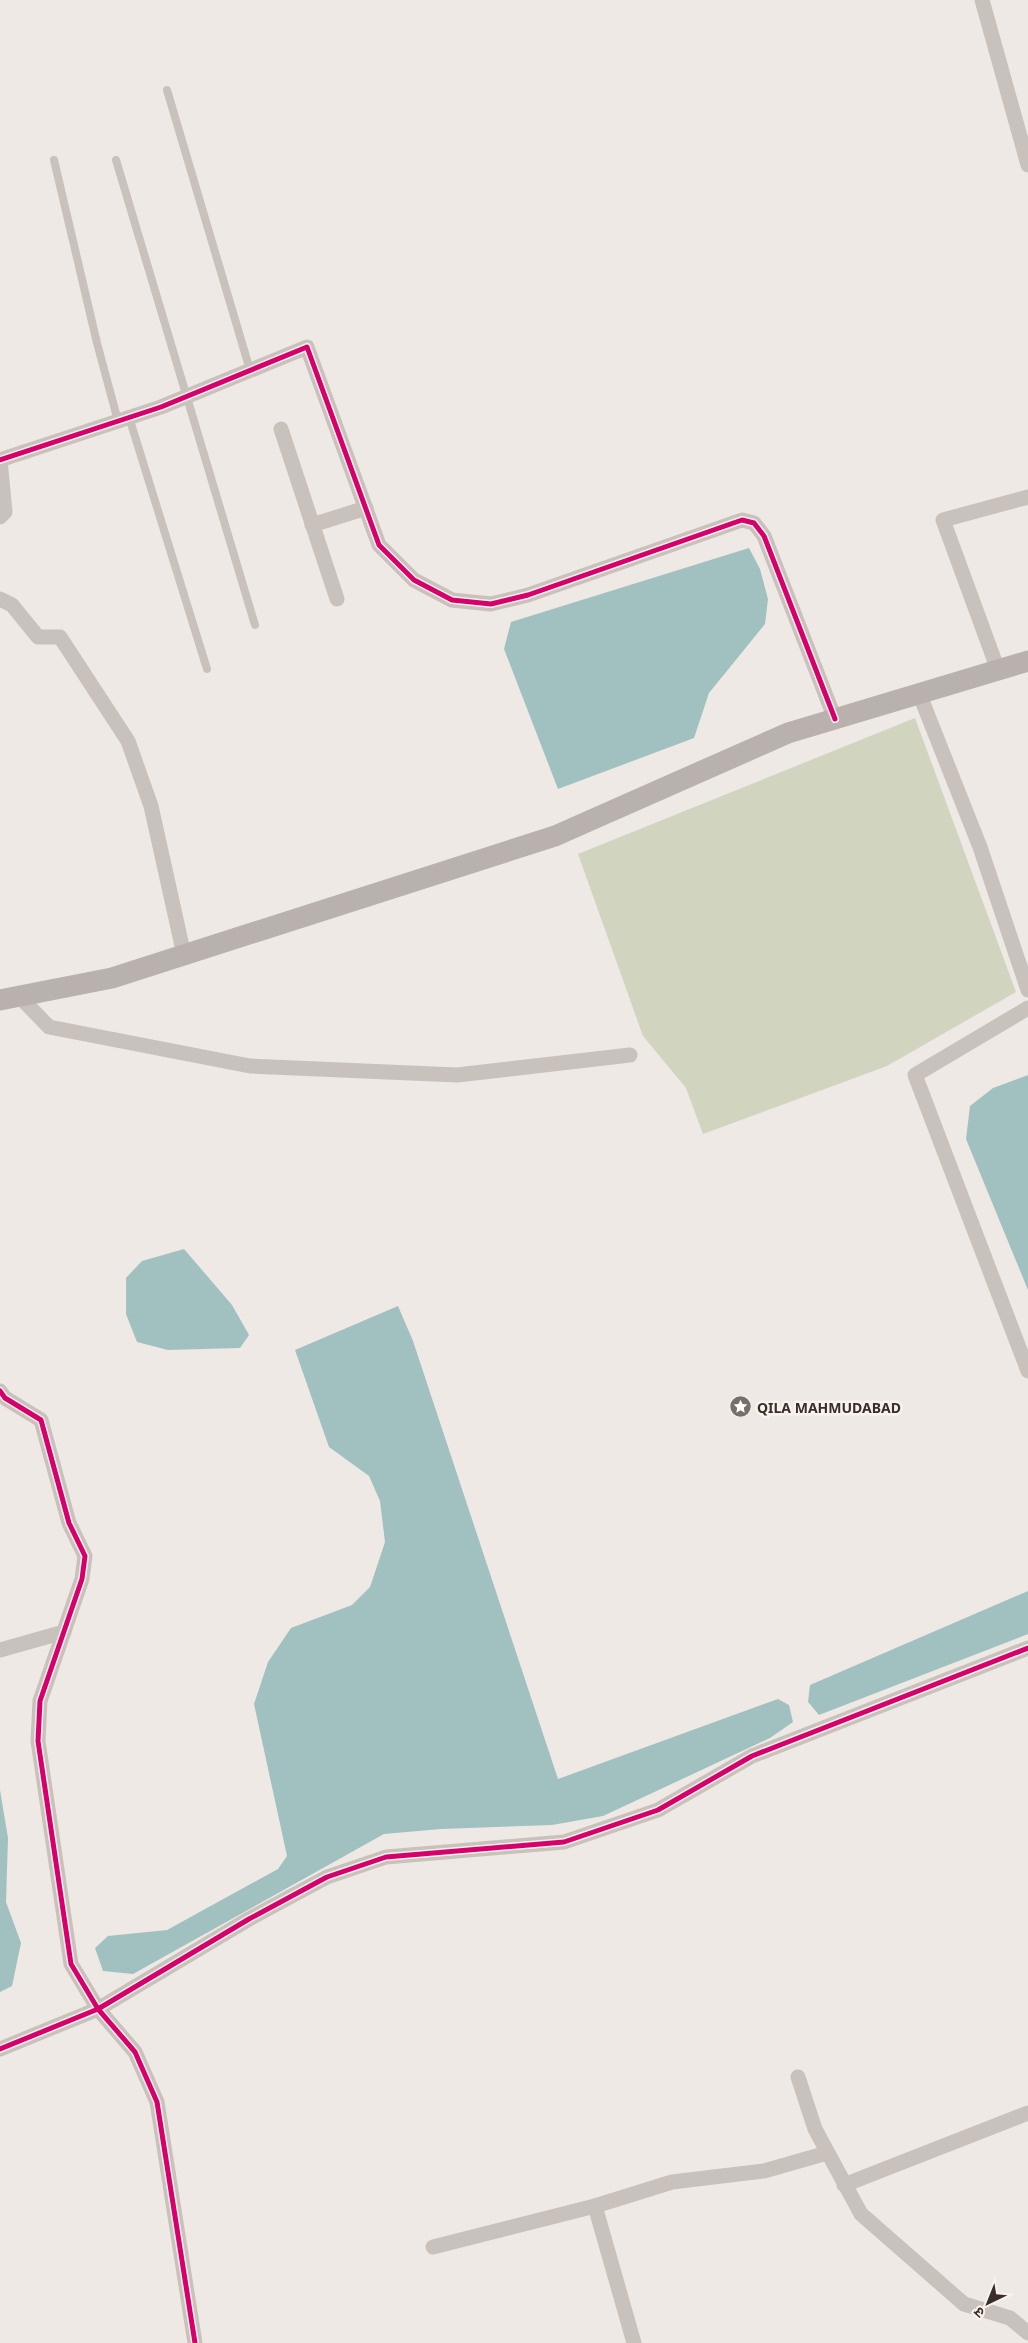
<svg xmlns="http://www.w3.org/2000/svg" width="1028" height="2343" viewBox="0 0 1028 2343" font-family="'Noto Sans','Noto Sans Devanagari',sans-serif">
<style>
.green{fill:#d1d4be}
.water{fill:#a0c1bf}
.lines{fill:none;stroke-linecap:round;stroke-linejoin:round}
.service{stroke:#c8c1bc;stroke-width:8}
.minor{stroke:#c8c1bc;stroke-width:15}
.secondary{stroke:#b8b1ad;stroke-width:21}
.cycleway-casing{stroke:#faf3ec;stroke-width:8}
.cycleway{stroke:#d6006c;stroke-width:5}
.labels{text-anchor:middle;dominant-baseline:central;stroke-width:5;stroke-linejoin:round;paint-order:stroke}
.poi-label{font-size:14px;font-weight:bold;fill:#392e2a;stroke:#faf3ec;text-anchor:start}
</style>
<rect width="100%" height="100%" fill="#eee9e4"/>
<path class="green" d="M915,718L1016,992L887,1066L703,1134L686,1088L643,1036L578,854Z"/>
<g class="water">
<path d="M749,548L760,569L768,599L765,624L709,693L694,738L558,789L504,649L511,622Z"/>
<path d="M1028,1075V1290L966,1139L970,1106L993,1088Z"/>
<path d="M184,1249L232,1305L249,1335L240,1348L168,1350L137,1342L126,1314V1278L142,1261Z"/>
<path d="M398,1306L413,1341L558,1779L778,1699L789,1705L793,1722L770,1738L603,1816L552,1825L441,1829L384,1834L133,1974L103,1971L95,1948L108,1936L167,1930L278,1869L287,1856L254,1704L268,1662L291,1628L352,1605L370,1587L385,1542L380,1501L369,1476L329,1447L295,1350Z"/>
<path d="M1028,1591V1634L819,1715L808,1702L810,1685Z"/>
<path d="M0,1790L8,1838L6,1902L21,1943L12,1986L0,1992Z"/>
</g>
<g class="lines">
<g class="service">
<path d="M167,90L250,370"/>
<path d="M54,160L97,343L118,421"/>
<path d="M116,160L255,625"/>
<path d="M129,417L207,669"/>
</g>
<g class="minor">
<path d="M982,0L1028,165"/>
<path d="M281,429L337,599"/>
<path d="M0,460L161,407L307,347L379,545L414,580L452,600L491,604L528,595L742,520L754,523L764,536L835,719"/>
<path d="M0,517L5,512L0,460"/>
<path d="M312,525L366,508"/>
<path d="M0,599L12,605L38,637H60L128,741L151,806L184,955"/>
<path d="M998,670L943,520L1028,497"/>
<path d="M919,693L980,847L1028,990"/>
<path d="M20,997L49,1027L250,1066L457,1075L630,1055"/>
<path d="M1028,1008L915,1075L1028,1371"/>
<path d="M0,1391L5,1398L41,1420L69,1523L85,1556L82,1579L40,1701L38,1741L71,1964L98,2009L135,2052L157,2102L195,2343"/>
<path d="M0,1650L64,1632"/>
<path d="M0,2049L98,2009L249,1919L327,1877L386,1857L564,1842L658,1810L752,1756L1028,1648"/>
<path d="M798,2077L815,2129L861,2214L964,2304L1010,2318L1028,2333"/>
<path d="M844,2185L1028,2113"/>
<path d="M595,2206L634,2343"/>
<path d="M433,2247L595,2206L672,2182L764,2171L827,2153"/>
</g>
<path class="secondary" d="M0,1000L112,978L555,836L788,733L1028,661"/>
<defs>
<g id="cycleway">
<path d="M0,460L161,407L307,347L379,545L414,580L452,600L491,604L528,595L742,520L754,523L764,536L835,719"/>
<path d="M0,1391L5,1398L41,1420L69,1523L85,1556L82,1579L40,1701L38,1741L71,1964L98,2009L135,2052L157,2102L195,2343"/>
<path d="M0,2049L98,2009L249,1919L327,1877L386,1857L564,1842L658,1810L752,1756L1028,1648"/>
</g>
</defs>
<use href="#cycleway" class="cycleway-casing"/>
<use href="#cycleway" class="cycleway"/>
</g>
<defs>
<symbol id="sight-disc" viewBox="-11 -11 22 22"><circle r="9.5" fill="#786f6b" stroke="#faf3ec"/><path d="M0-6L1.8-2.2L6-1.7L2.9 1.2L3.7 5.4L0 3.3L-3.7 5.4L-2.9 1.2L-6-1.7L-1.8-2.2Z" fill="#fff"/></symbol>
</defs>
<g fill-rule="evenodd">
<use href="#sight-disc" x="728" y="1394" width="25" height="25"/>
</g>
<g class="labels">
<g class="poi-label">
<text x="757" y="1407">QILA MAHMUDABAD</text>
</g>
</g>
<g transform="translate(988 2303) rotate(223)" stroke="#faf3ec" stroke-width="4" paint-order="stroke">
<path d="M0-4L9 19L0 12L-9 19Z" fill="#392e2a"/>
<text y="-8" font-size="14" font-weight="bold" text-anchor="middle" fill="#392e2a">उ</text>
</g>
</svg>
